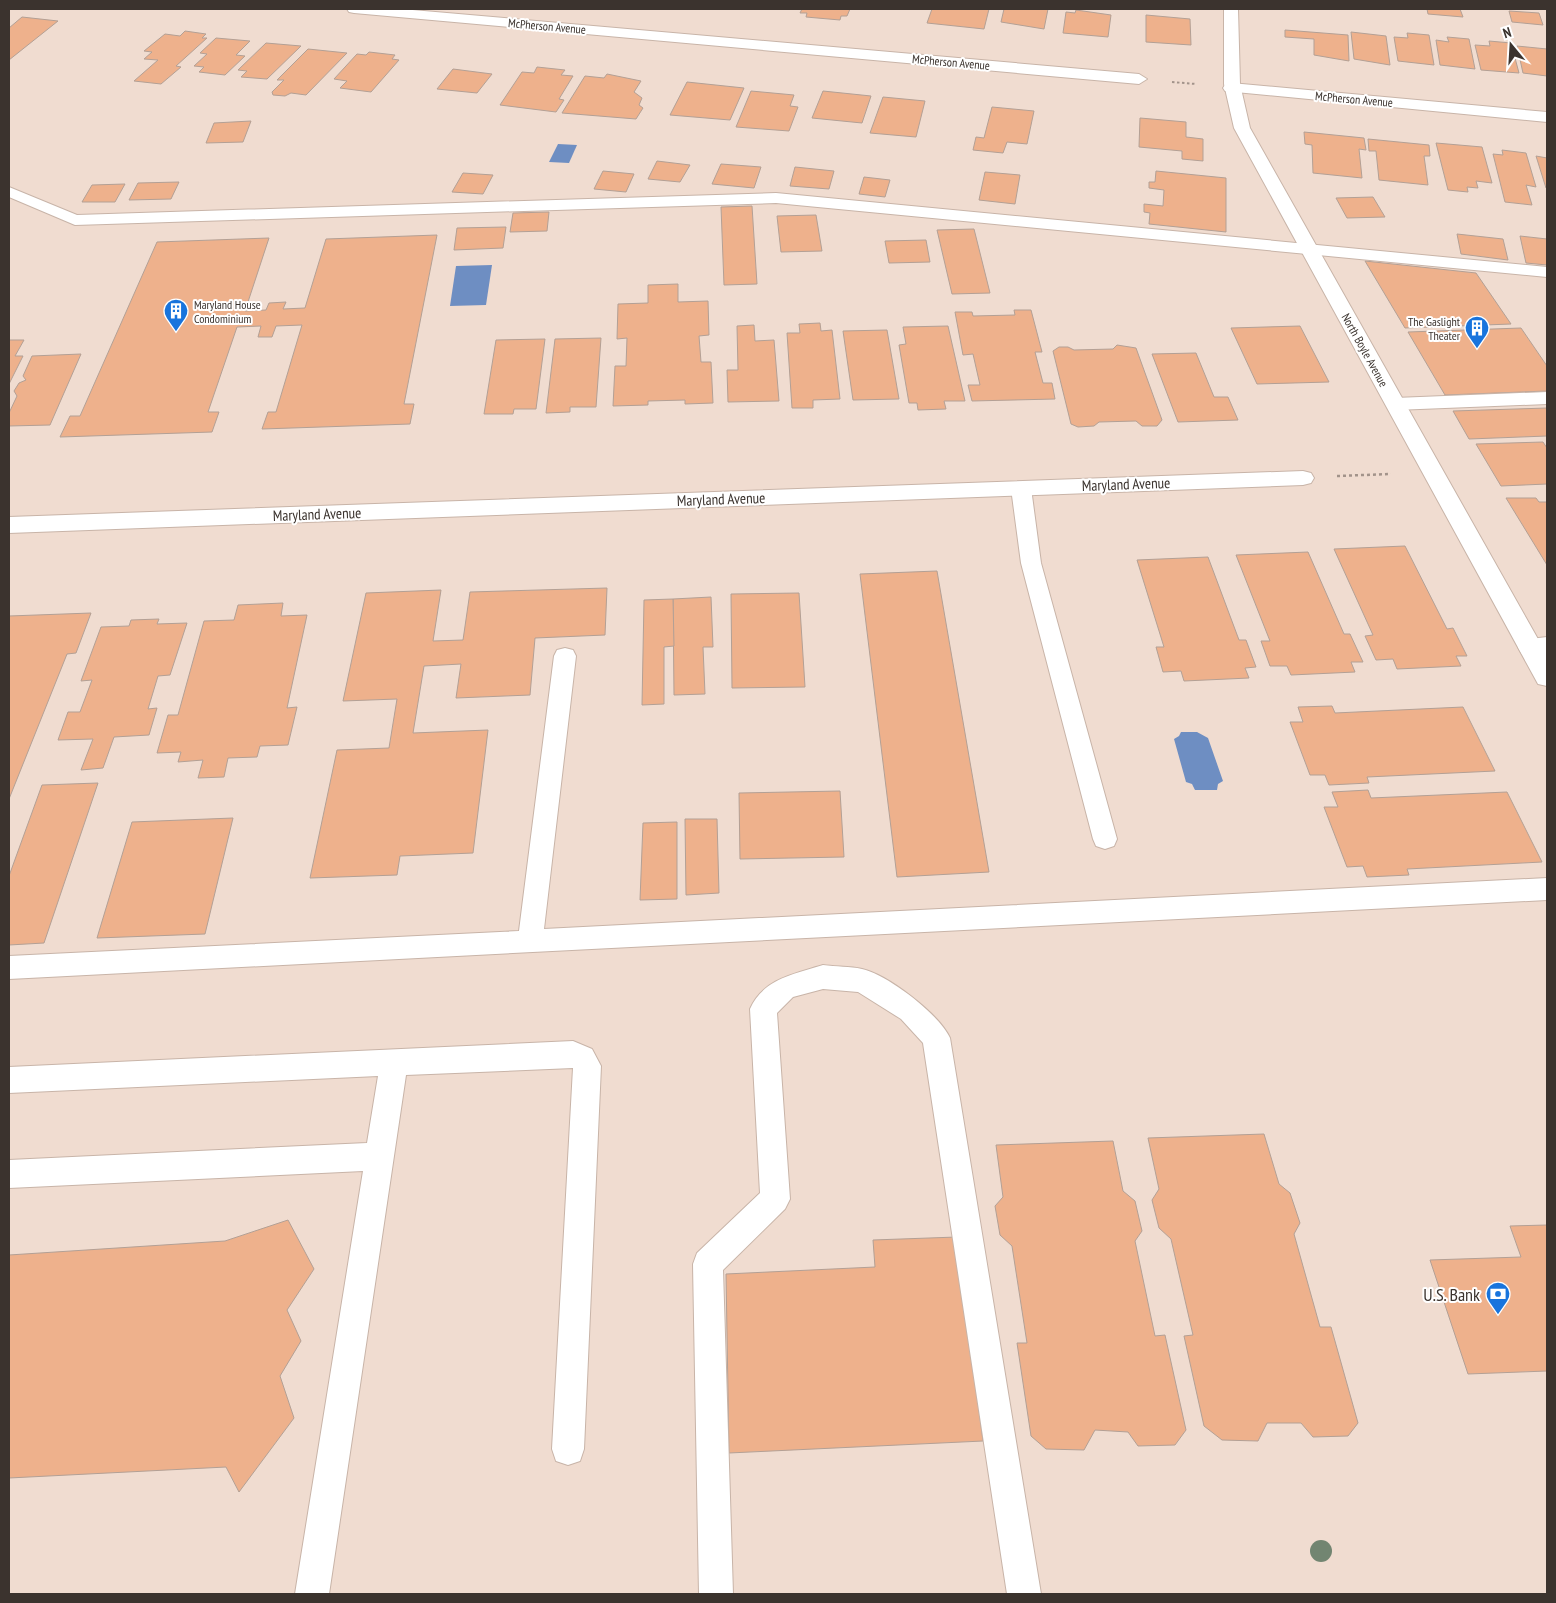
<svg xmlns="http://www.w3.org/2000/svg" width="1556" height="1603" viewBox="0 0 1556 1603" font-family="'PT Sans Narrow',sans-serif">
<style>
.water{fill:#6e8ec2}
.building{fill:#eeb18c;stroke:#b3a095}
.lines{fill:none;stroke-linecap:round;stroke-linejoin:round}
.service-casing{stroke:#c8b4a8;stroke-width:2}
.minor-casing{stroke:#c8b4a8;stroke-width:2}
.tertiary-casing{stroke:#c8b4a8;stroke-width:2}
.path-far1{stroke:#a2938a;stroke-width:2;stroke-dasharray:2.5 2.5;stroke-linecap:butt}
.path{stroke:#a2938a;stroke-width:2.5;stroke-dasharray:3 3;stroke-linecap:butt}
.service{fill:#fff;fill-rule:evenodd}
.minor{fill:#fff;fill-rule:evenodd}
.tertiary{fill:#fff;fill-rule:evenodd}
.tree{fill:#728571}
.labels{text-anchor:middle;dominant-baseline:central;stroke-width:4;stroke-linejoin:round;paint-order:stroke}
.far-street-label{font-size:12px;fill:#3b332e;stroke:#fff}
.far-poi-label{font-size:12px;fill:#3b332e;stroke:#fff;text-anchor:start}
.street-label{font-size:15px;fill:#3b332e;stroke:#fff}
.near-poi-label{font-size:18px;fill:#3b332e;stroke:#fff;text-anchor:end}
</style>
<rect width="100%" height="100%" fill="#f0dcd0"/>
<g class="water">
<path d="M558,144L577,145L569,163L549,162Z"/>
<path d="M492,265L486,305L450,306L456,266Z"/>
<path d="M1181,732H1197L1208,738L1223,781L1218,784L1217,790H1195L1192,784L1186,782L1174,739L1179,736Z"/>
</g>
<g class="building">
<path d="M802,9H850L847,16H841L840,20L806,17L807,13H800Z"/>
<path d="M932,9H989L984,29L927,23Z"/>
<path d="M1004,9H1048L1044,29L1001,22Z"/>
<path d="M1427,9H1460L1463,17L1428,14Z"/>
<path d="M1076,10L1111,15L1108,37L1063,33L1066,12L1075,13Z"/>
<path d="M1509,11L1539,13L1543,25L1512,22Z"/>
<path d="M1146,15L1190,19L1191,45L1146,42Z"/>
<path d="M22,17L58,21L9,60V28Z"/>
<path d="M1285,30L1348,35L1349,61L1314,55V39L1285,37Z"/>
<path d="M185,31L206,34L202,38H207L176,66L181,67L161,84L134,81L158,60L144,59L152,52L144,51L165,34L180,36Z"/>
<path d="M1351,32L1386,36L1390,65L1354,59Z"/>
<path d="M1407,33L1429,35L1434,65L1398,61L1394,37L1408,38Z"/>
<path d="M1447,37L1469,39L1475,69L1440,65L1436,40L1449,42Z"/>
<path d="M216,38L250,41L236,55L245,56L225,75L199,72L204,67L194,66L207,54L200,53Z"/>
<path d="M1489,41L1511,43L1519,73L1481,70L1475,45L1490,46Z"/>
<path d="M266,43L301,46L267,79L241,77L247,71L238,70Z"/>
<path d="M1517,46L1547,49V76L1523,73Z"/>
<path d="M308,49L347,53L306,95L291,93L285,96L273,95L272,92L284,80H277Z"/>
<path d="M369,52L395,55L392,59L399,60L371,92L340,88L347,81L334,79L357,54L366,55Z"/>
<path d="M537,67L565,70L561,75L573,76L559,99L564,100L556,112L500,105L522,72L534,73Z"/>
<path d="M453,69L492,74L477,93L437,89Z"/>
<path d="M607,74L641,81L634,92L642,98L639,105L643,108L636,119L562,113L585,76L604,78Z"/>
<path d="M687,82L744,88L730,120L670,115Z"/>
<path d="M751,91L794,95L790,106L798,107L789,131L736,127Z"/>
<path d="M823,91L871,96L862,123L812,118Z"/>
<path d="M883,97L925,101L916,137L870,133Z"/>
<path d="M992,107L1034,111L1027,144L1007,142L1003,153L973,150L976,137L984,138Z"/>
<path d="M1140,118L1186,122V137L1203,139V161L1182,159V151L1139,147Z"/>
<path d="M251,121L243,142L206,143L214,123Z"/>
<path d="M1304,132L1364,138L1366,150L1359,149L1362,178L1313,173L1312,145L1305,144Z"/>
<path d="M1368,139L1429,145L1430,156H1424L1428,185L1379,180L1376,151H1369Z"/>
<path d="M1436,143L1482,147L1492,183L1476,181L1478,188L1467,187L1468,192L1448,190Z"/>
<path d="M1502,150L1526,153L1536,187L1526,185L1532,205L1505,202L1493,154L1503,155Z"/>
<path d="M1536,156L1547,158V188H1546Z"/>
<path d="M657,161L690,165L680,182L648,179Z"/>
<path d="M721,164L761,167L754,188L712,184Z"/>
<path d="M795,167L834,171L829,189L790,186Z"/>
<path d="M603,171L634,174L626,192L594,189Z"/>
<path d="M1156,171L1226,178V232L1149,224L1150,213L1144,212V204L1163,206L1164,190L1149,188V182H1155Z"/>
<path d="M985,172L1020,175L1015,204L979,200Z"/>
<path d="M463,173L493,175L483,194L452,192Z"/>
<path d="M864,177L890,180L885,197L859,194Z"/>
<path d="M179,182L171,199L129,200L138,183Z"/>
<path d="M125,184L115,202H82L92,185Z"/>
<path d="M1373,197L1385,217L1347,218L1336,198Z"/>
<path d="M752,206L757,284L724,285L721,207Z"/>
<path d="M549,212L547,231L510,232L513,213Z"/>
<path d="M816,215L822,251L781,252L777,216Z"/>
<path d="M506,227L503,248L454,250L457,228Z"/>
<path d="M974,229L990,293L952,294L937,230Z"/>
<path d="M1457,234L1503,239L1508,260L1461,254Z"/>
<path d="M437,235L404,404H414L410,424L262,429L268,412H276L302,325L276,326L272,337H258L261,326L237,327L208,412H219L212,432L60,437L70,416H80L157,242L269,238L245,311L266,310L269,303L286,302L283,309L305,308L326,239Z"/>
<path d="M1520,236L1547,239V265L1526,263Z"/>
<path d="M926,240L930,262L889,263L885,241Z"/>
<path d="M1365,261L1476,273L1511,324L1405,328Z"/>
<path d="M678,284V302L708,301L709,335L699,336L701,362H711L713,403L685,404V400L648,401V405L613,406L615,366H626L627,338L617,339L618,304L648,303V285Z"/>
<path d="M1014,310H1031L1042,352H1035L1043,383H1052L1055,399L972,401L968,385H980L973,354L963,355L955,312H972L973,316L1015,315Z"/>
<path d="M820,323L821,331L832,330L840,399L813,400V408H792L787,333H800L799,324Z"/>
<path d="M754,325L755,341L774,340L779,401L728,402L727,370H738L737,326Z"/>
<path d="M948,326L965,401H944L946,409L918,410L917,403H909L899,345L906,344L903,327Z"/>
<path d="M1300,326L1329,382L1257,384L1231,328Z"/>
<path d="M1521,328L1547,366V391L1445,395L1408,332Z"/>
<path d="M887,330L899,399L853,400L843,331Z"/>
<path d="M601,338L596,407H570V412L546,413L555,339Z"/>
<path d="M545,339L536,409H514L513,414H484L496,340Z"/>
<path d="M9,340H24L15,356H23L9,384Z"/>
<path d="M1117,345L1136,348L1162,420L1157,426H1142L1136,421L1099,422L1094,426L1078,427L1071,424L1053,351L1059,347H1068L1074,350L1113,349Z"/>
<path d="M1196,353L1214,397H1228L1238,420L1178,422L1152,354Z"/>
<path d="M81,354L50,425L9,426V413L17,396L14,391L19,383L26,380L23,376L32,356Z"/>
<path d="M1547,408V436L1469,439L1453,411Z"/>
<path d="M1543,442L1547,448V484L1501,486L1476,444Z"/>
<path d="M1506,498H1536L1539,502H1547V565Z"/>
<path d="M1405,546L1447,629L1453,628L1467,656H1456L1461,666L1397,669L1393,659L1376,660L1365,636L1373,635L1334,549Z"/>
<path d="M1308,552L1344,634H1350L1363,662H1351L1355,672L1291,675L1287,666H1270L1261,641H1270L1236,555Z"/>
<path d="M1208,557L1239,640H1246L1256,667L1245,668L1249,678L1184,681L1181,671L1163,672L1156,647H1164L1137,560Z"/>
<path d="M937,571L989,872L897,877L860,574Z"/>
<path d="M607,588L605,635L535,638L530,695L456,698L461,664L424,666L413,733L488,730L473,853L400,856L397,875L310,878L337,750L389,748L397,699L343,701L366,593L441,590L433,641L463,640L470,592Z"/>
<path d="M799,593L805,687L732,688L731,594Z"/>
<path d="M711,597L713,647H703L705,694L674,695L673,599Z"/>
<path d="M673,599L674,646L664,647V704L642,705L644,600Z"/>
<path d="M283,603L281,616L307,615L287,708L297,707L288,745L260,746L257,757L228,758L224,777L198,778L203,760L178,762L181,752L157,753L168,715H178L204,621L234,620L238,605Z"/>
<path d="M91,613L76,653L67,654L9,799V616Z"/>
<path d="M159,619L157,624L187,623L170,675L158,676L148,709L157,708L149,735L114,737L103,768L81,770L93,739L58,740L68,712H80L92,680L81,681L101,627L129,626L131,620Z"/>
<path d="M1332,706L1335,713L1463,707L1495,771L1367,777L1369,783L1329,785L1325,775H1310L1290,722H1303L1298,707Z"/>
<path d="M98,783L44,943L9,945V876L42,785Z"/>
<path d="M1368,790L1371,798L1507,792L1542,862L1407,869L1409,875L1367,877L1363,866L1347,867L1324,807H1338L1332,792Z"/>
<path d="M840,791L844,857L740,859L739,793Z"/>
<path d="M233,818L205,934L97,938L132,822Z"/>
<path d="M685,819H717L719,893L686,895Z"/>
<path d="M677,822V899L640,900L643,823Z"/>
<path d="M1264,1134L1279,1184L1290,1193L1300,1223L1294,1234L1320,1327H1331L1358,1423L1348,1436L1313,1437L1301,1423H1267L1258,1441L1222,1440L1204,1426L1184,1336L1193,1335L1171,1239L1159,1228L1152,1200L1159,1189L1148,1138Z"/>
<path d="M1113,1141L1123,1191L1135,1201L1142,1231L1135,1241L1155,1336L1165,1335L1186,1430L1175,1445L1138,1446L1128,1432L1095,1430L1084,1450L1046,1449L1031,1436L1017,1343H1027L1012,1246L1000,1235L995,1206L1003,1197L996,1145Z"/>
<path d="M288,1220L314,1269L287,1310L301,1341L280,1376L294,1418L239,1492L226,1467L9,1478V1255L225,1241Z"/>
<path d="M1547,1225V1371L1468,1374L1430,1260L1521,1257L1510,1226Z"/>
<path d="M957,1237L983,1441L729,1453L726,1274L875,1267L873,1240Z"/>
</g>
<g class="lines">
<defs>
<g id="service">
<path d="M9,187L77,215L776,193L1547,267V277L776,203L75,225L9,197Z"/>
<path d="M1547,392V404L1395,410L1389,408L1386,404L1389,400L1395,398Z"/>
<path d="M1021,482L1028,483L1031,488L1041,563L1117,839L1114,846L1105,849L1096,846L1093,839L1021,563L1011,488L1014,483Z"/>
<path d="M565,648L573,650L576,656L544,929L1547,878V900L9,979V956L519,931L554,656L557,650Z"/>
<path d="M823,965C836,967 850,966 862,969C888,975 939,1014 950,1038L1041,1594H1007L923,1043L901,1019L858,992L823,989L793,997L777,1013L790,1199L785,1209L723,1270L733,1594H699L693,1264L697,1253L760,1193L750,1009C763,979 794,974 823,965Z"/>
<path d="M573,1041L592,1049L601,1066L584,1449L580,1461L568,1465L556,1461L552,1449L573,1068L406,1075L329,1594H295L363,1171L9,1188V1160L367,1143L378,1076L9,1093V1067Z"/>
</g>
<g id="minor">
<path d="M347,9H401L1139,74L1147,79L1139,84L354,13L349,12Z"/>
<path d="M1231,83L1547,112V122L1225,91L1223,88L1225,85Z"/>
<path d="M1303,471L1311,473L1314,478L1311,483L1303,485L9,533V517Z"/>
<path d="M1547,637V655L1531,656L1522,654L1518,647L1522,640Z"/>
</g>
<path id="tertiary" d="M1224,9H1238L1240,84L1250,128L1547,655V686L1538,684L1234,128L1224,84Z"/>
</defs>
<use href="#service" class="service-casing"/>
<use href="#minor" class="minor-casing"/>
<use href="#tertiary" class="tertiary-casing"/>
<path class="path-far1" d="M1172,82L1196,84"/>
<path class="path" d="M1337,476L1391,474"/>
<use href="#service" class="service"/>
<use href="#minor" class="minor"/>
<use href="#tertiary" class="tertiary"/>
</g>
<circle class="tree" cx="1321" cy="1551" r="11"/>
<defs>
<symbol id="building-pin" viewBox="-11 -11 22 30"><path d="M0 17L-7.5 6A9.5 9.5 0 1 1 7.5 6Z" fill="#1874dd" stroke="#fff"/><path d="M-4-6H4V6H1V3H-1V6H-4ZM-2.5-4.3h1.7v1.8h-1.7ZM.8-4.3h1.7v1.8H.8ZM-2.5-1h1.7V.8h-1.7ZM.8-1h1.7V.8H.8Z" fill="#fff"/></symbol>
<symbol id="bank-pin" viewBox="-11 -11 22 30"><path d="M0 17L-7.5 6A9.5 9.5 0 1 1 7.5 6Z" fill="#1874dd" stroke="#fff"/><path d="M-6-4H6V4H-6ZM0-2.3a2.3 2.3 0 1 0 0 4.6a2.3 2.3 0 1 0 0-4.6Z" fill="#fff"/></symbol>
</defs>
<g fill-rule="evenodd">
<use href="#building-pin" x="162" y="297" width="28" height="38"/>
<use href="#building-pin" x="1463" y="314" width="28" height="38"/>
<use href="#bank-pin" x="1484" y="1280" width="28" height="38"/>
</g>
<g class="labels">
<g class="far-street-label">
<text transform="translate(547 26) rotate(5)">McPherson Avenue</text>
<text transform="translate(951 62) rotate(5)">McPherson Avenue</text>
<text transform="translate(1354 99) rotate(5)">McPherson Avenue</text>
<text transform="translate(1365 350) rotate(61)">North Boyle Avenue</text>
</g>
<g class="far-poi-label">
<text x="194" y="304">Maryland House<tspan x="194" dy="14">Condominium</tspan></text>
<text x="1460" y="321" text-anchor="end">The Gaslight<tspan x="1460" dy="14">Theater</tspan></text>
</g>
<g class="street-label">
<text transform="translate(1126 484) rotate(-2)">Maryland Avenue</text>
<text transform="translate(721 499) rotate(-2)">Maryland Avenue</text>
<text transform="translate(317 514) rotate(-2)">Maryland Avenue</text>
</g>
<g class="near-poi-label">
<text x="1480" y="1294">U.S. Bank</text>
</g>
</g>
<rect width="1556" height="1603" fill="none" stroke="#3b332e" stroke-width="20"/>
<g transform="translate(1511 45) rotate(342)" stroke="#ffffff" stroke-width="4" paint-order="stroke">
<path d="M0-4L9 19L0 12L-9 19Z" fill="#3b332e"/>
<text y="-8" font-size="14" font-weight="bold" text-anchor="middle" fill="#3b332e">N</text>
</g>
</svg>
